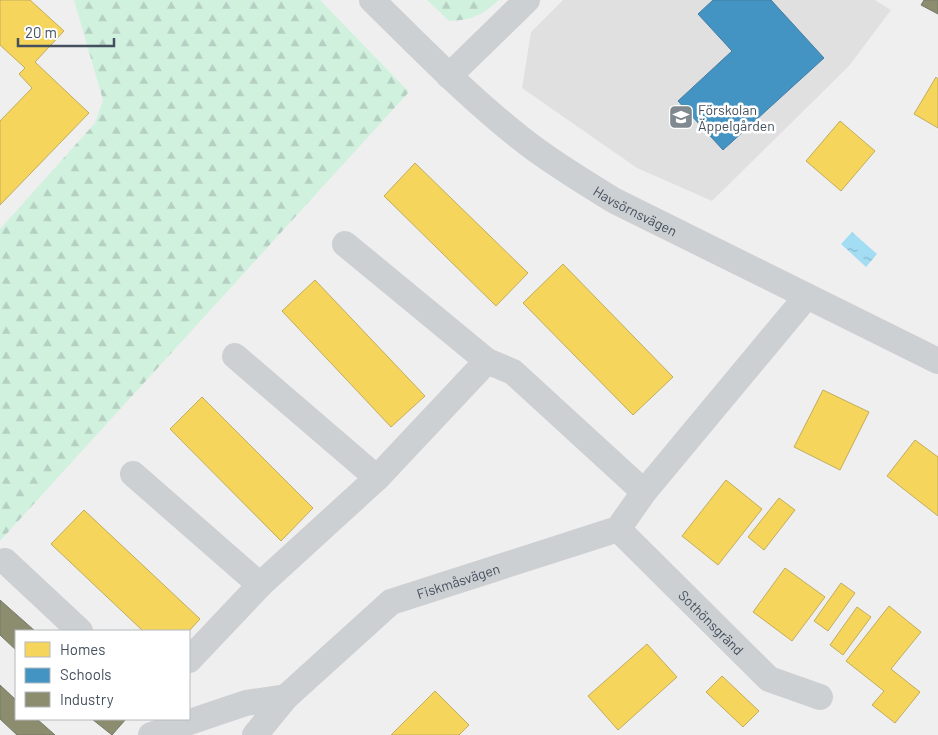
<svg xmlns="http://www.w3.org/2000/svg" width="938" height="735" viewBox="0 0 938 735" font-family="Barlow,sans-serif">
<style>
.education{fill:#e1e0e1}
.forest{fill:url(#forest-firs)}
.water{fill:url(#water-ripples)}
.homes{fill:#f6d55c;stroke:#c1ad5c}
.schools{fill:#4393c3;stroke:#437fa4}
.industry{fill:#8c8c6e;stroke:#767a69}
.lines{fill:none;stroke-linecap:round;stroke-linejoin:round}
.minor{stroke:#cdd0d3;stroke-width:26}
.labels{text-anchor:middle;dominant-baseline:central;stroke-width:5;stroke-linejoin:round;paint-order:stroke}
.poi-label{font-size:14px;fill:#44505d;stroke:#fff;text-anchor:start}
.street-label{font-size:14px;fill:#44505d;stroke:#fff}
</style>
<defs>
<pattern id="forest-firs" width="22" height="20" patternUnits="userSpaceOnUse" patternTransform="scale(1.25)"><rect width="22" height="20" fill="#d1f1df"/><path d="M5 1l3.5 6h-7zM16 11l3.5 6h-7z" fill="#b5d0c2"/></pattern>
<pattern id="water-ripples" width="26" height="14" patternUnits="userSpaceOnUse" patternTransform="scale(1.25)"><rect width="26" height="14" fill="#a2ddf3"/><path d="M2 4q2-2 4 0t4 0M15 11q2-2 4 0t4 0" fill="none" stroke="#86b6c8"/></pattern>
</defs>
<rect width="100%" height="100%" fill="#f0efef"/>
<path class="education" d="M563,0H875L891,10L849,66L712,201L637,168L522,88L531,32Z"/>
<g class="forest">
<path d="M74,0H320L409,92L0,541V229L95,123L103,100Z"/>
<path d="M427,0H499C481,16 472,20 449,21Z"/>
</g>
<path class="water" d="M852,232L877,254L866,267L841,244Z"/>
<g class="homes">
<path d="M0,0H30L64,31L35,62L89,113L0,205V121L32,88L19,74L25,68L0,45Z"/>
<path d="M936,77L938,79V128L914,114Z"/>
<path d="M840,121L875,151L841,191L806,161Z"/>
<path d="M415,163L528,273L496,306L384,196Z"/>
<path d="M563,264L673,377L633,415L523,303Z"/>
<path d="M315,280L425,396L391,427L282,311Z"/>
<path d="M823,390L869,412L840,470L794,447Z"/>
<path d="M202,397L313,508L281,541L170,429Z"/>
<path d="M915,440L938,457V516L887,476Z"/>
<path d="M726,480L762,509L718,565L682,536Z"/>
<path d="M779,498L795,510L764,550L748,537Z"/>
<path d="M84,510L200,619L189,631H143L51,544Z"/>
<path d="M785,568L825,597L792,641L753,612Z"/>
<path d="M841,583L855,593L828,631L814,621Z"/>
<path d="M889,606L921,632L891,669L920,692L895,723L872,705L884,691L846,661Z"/>
<path d="M857,607L871,617L843,655L830,645Z"/>
<path d="M647,644L677,677L618,730L588,696Z"/>
<path d="M722,676L759,711L743,727L706,692Z"/>
<path d="M435,691L469,725L459,735H391Z"/>
</g>
<path class="schools" d="M713,0H771L824,58L723,150L678,101L732,51L698,14Z"/>
<g class="industry">
<path d="M924,0H938V14L921,5Z"/>
<path d="M0,600L35,631H16V650L0,635Z"/>
<path d="M0,685L16,700V719H37L55,735H17L0,719Z"/>
<path d="M92,719H126L112,735Z"/>
</g>
<g class="lines">
<g class="minor">
<path id="s1" d="M372,0C421,48 469,98 523,140C552,163 584,182 615,201L938,361"/>
<path d="M449,76L527,0"/>
<path d="M345,244L487,361L513,372L644,492"/>
<path d="M235,356L377,478L260,585"/>
<path d="M133,474L260,585L189,660"/>
<path d="M377,478L487,361"/>
<path id="s2" d="M618,529L769,679L820,697"/>
<path d="M5,561L80,631"/>
<path d="M151,735L246,703L286,697"/>
<path id="s3" d="M255,735L286,697L391,602L618,529L644,492L807,296"/>
</g>
</g>
<defs>
<symbol id="school-square" viewBox="-11 -11 22 22"><rect x="-9" y="-9" width="18" height="18" rx="4" fill="#808890" stroke="#fff"/><path d="M0-5L7-2L0 1L-7-2ZM-4 1L0 2.5L4 1V4Q0 6-4 4Z" fill="#fff"/></symbol>
</defs>
<g fill-rule="evenodd">
<use href="#school-square" x="667" y="103" width="28" height="28"/>
</g>
<g class="labels">
<g class="poi-label">
<text x="698" y="109">Förskolan<tspan x="698" dy="16">Äppelgården</tspan></text>
</g>
<g class="street-label">
<text stroke="none"><textPath href="#s1" startOffset="339">Havsörnsvägen</textPath></text>
<text stroke="none"><textPath href="#s3" startOffset="261">Fiskmåsvägen</textPath></text>
<text stroke="none"><textPath href="#s2" startOffset="132">Sothönsgränd</textPath></text>
</g>
</g>
<rect x="15" y="630" width="175" height="90" fill="#ffffff" stroke="#b4b9be"/>
<rect x="25" y="642" width="25" height="15" fill="#f6d55c" stroke="#b4b9be"/>
<text x="60" y="655" font-size="15" fill="#44505d">Homes</text>
<rect x="25" y="668" width="25" height="15" fill="#4393c3" stroke="#b4b9be"/>
<text x="60" y="680" font-size="15" fill="#44505d">Schools</text>
<rect x="25" y="692" width="25" height="15" fill="#8c8c6e" stroke="#b4b9be"/>
<text x="60" y="705" font-size="15" fill="#44505d">Industry</text>
<path d="M18 38v8h96v-8" fill="none" stroke="#44505d" stroke-width="2.5"/>
<text x="25" y="38" font-size="15" fill="#44505d" stroke="#ffffff" stroke-width="4" paint-order="stroke">20 m</text>
</svg>
